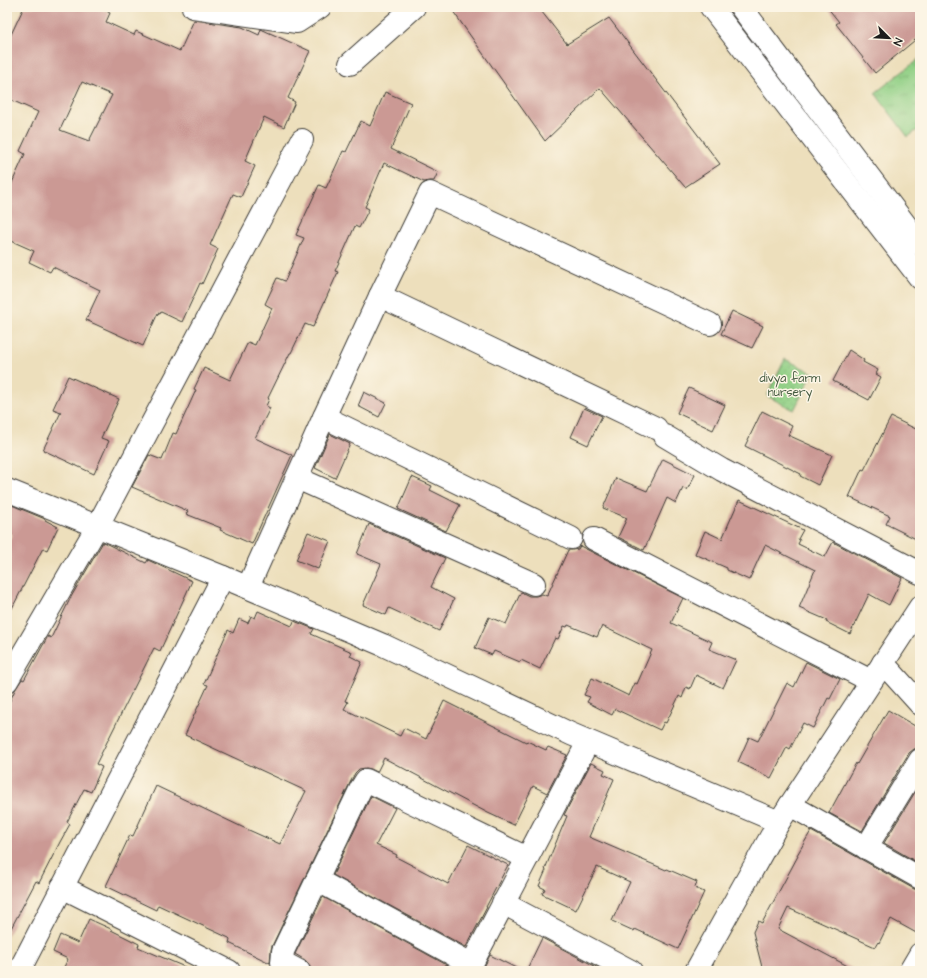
<svg xmlns="http://www.w3.org/2000/svg" width="927" height="978" viewBox="0 0 927 978" font-family="'Architects Daughter',sans-serif">
<style>
.grass{fill:url(#grass-tufts);stroke:#577651}
.garden{fill:url(#garden-dots);stroke:#577651}
.building{fill:#cb9994;fill-rule:evenodd}
.lines{fill:none;stroke-linecap:round;stroke-linejoin:round}
.minor-casing{stroke:#3b3934;stroke-width:24}
.major-casing{stroke:#3b3934;stroke-width:24}
.minor{stroke:#fff;stroke-width:22}
.major{stroke:#fff;stroke-width:22}
.labels{text-anchor:middle;dominant-baseline:central;stroke-width:3;stroke-linejoin:round;paint-order:stroke}
.park-label{font-size:12px;fill:#455b41;stroke:#fcf5e5}
</style>
<defs>
<pattern id="grass-tufts" width="24" height="20" patternUnits="userSpaceOnUse"><rect width="24" height="20" fill="#92d086"/><path d="M3 7l-1-3M5 7V3M7 7l1-3M15 17l-1-3M17 17v-4M19 17l1-3" fill="none" stroke="#7db273"/></pattern>
<pattern id="garden-dots" width="8" height="8" patternUnits="userSpaceOnUse"><rect width="8" height="8" fill="#92d086"/><path d="M2 2h.1M6 6h.1" fill="none" stroke="#7db273" stroke-width="1.8" stroke-linecap="round"/></pattern>
</defs>
<rect width="100%" height="100%" fill="#fcf5e5"/>
<filter id="ink" filterUnits="userSpaceOnUse"><feTurbulence type="fractalNoise" baseFrequency=".025" numOctaves="2"/><feDisplacementMap in="SourceGraphic" scale="8" xChannelSelector="R" yChannelSelector="G"/><feConvolveMatrix kernelMatrix="1 2 1 2 8 2 1 2 1" color-interpolation-filters="sRGB"/></filter>
<filter id="wash" filterUnits="userSpaceOnUse"><feTurbulence type="fractalNoise" baseFrequency=".012" numOctaves="4" result="noise"/><feDisplacementMap in="SourceGraphic" scale="16" xChannelSelector="R" yChannelSelector="G"/><feGaussianBlur stdDeviation="0.9" result="paint"/><feColorMatrix in="noise" values="0 0 0 0 0 0 0 0 0 0 0 0 0 0 0 0 0 1.4 0 .05"/><feComposite in="paint" operator="in"/></filter>
<g filter="url(#wash)">
<rect width="100%" height="100%" fill="#eddfbc"/>
<path class="grass" d="M920,58V128L908,137L875,93Z"/>
<path class="garden" d="M785,359L813,373L794,410L767,396Z"/>
<g id="blocks">
<g class="building">
<path d="M24,7H97L110,13L106,22L134,35L136,31L180,51L194,20L242,27L259,35L261,29L263,30L310,51L288,98L295,102L284,127L264,117L245,161L255,166L241,197L233,194L210,245L218,249L202,284L200,283L182,322L161,312L160,314L158,313L143,346L86,320L100,290L53,267L50,272L29,262L34,251L7,239V194L25,154L20,151L38,112L7,98V43ZM82,82L112,95L89,141L60,130Z"/>
<path d="M450,7H538L567,44L609,18L720,164L685,187L600,88L545,141Z"/>
<path d="M827,7H914L920,15V36L875,73L836,24L839,22Z"/>
<path d="M385,92L411,103L391,149L438,172L434,181H429L424,182L384,163L365,207L369,209L359,228L355,226L335,271L338,272L313,327L305,324L291,353H290L268,398L269,399L266,406L270,408L255,438L292,455L252,544L220,530L221,528L186,514L188,511L132,487L149,455L162,460L173,433L176,434L196,390L194,389L204,368L230,380L248,342L255,345L272,308L265,304L277,278L285,281L304,238L296,235L319,185L326,188L343,151L346,152L361,121L370,126Z"/>
<path d="M732,311L763,326L752,348L721,334Z"/>
<path d="M849,350L864,360L863,362L878,370L876,374L881,377L869,400L833,381Z"/>
<path d="M68,376L119,399L101,438L109,441L94,474L43,450L61,412L53,409Z"/>
<path d="M689,388L725,405L713,430L677,413Z"/>
<path d="M364,392L386,403L379,417L358,406Z"/>
<path d="M584,408L602,416L588,445L571,437Z"/>
<path d="M762,411L792,426L788,435L832,455L818,485L800,476L801,474L745,446Z"/>
<path d="M891,417L920,431V541L886,524L890,516L849,497L862,469L864,470Z"/>
<path d="M330,434L350,444L335,478L315,468Z"/>
<path d="M663,459L695,475L687,490L683,488L676,503L667,498L644,550L618,537L627,518L603,508L616,478L647,491Z"/>
<path d="M412,477L432,486L430,490L460,505L446,531L398,509Z"/>
<path d="M739,500L803,530L798,539L800,540L798,544L825,557L833,542L902,578L889,605L869,594L850,634L826,622L827,620L799,608L815,570L765,545L749,580L727,570V568L695,554L705,531L722,539Z"/>
<path d="M7,503L45,519V520L58,527L47,550L43,548L7,618V545L12,534L7,532Z"/>
<path d="M369,524L445,558L431,587L454,599L439,631L389,608L386,615L363,605L381,564L357,554Z"/>
<path d="M308,532L330,541L318,569L296,560Z"/>
<path d="M103,542L146,563L148,560L192,581L160,651L154,648L96,764L102,767L91,792L84,789L67,822L70,824L60,842L39,883L36,881L7,936V707L15,690L22,679L24,680L48,636L51,638L71,597Z"/>
<path d="M580,546L683,598L671,623L712,642L709,649L736,660L723,688L696,675L690,689L686,687L682,698L679,696L666,723L664,722L660,730L615,709L612,715L587,702L590,697L584,695L592,678L629,696L635,683L637,684L652,650L602,626L597,637L568,625L567,627L564,626L558,639L555,638L540,669L521,660L520,662L494,651L492,655L475,648L489,617L506,624L521,592L529,596H536L542,594L547,596L568,550H572L578,549Z"/>
<path d="M258,611L292,626L294,621L314,629L311,634L352,652L350,656L362,662L345,701L348,702L344,709L400,736L404,728L426,739L444,701L526,742L527,741L546,750L548,747L567,755L547,793L533,786L514,825L488,813L384,758L377,772L371,769L366,768L359,769L355,773L350,783L272,946L271,950L270,963L229,943L230,939L229,938L158,905L156,910L106,886L130,835L133,836L156,786L242,827L280,844L306,791L185,735L208,685L204,684L228,630L233,633L239,619L248,623L251,616L255,618Z"/>
<path d="M806,662L840,679L830,699L828,698L813,728L803,723L790,749L787,747L771,778L738,762L749,737L758,741L787,683L794,687Z"/>
<path d="M888,710L920,729V748L914,749L909,753L862,831L829,813L856,763L857,764Z"/>
<path d="M591,763L605,770L603,774L614,779L589,837L666,870L667,869L697,882L695,888L704,892L678,949L635,929L634,931L612,921L630,882L597,867L576,910L542,894L545,889L539,886L546,870L545,869L567,816L564,815Z"/>
<path d="M920,784V864L884,843Z"/>
<path d="M371,796L395,808L376,845L397,855L396,857L448,884L468,845L508,865L486,907H487L466,947L333,875Z"/>
<path d="M811,831L914,889L920,890V935L891,919L879,943L878,942L875,947L788,908L778,929L857,971H763L753,932L758,921L762,923L798,856L797,855Z"/>
<path d="M323,897L456,970V971H311L309,964L305,960L295,954Z"/>
<path d="M89,919L111,929V930L139,944L138,947L194,971H62L68,959L53,952L60,935L78,943Z"/>
<path d="M542,938L604,971H526Z"/>
<path d="M490,955L522,971H482Z"/>
</g>
</g>
</g>
<g filter="url(#ink)">
<use href="#blocks" fill-opacity="0" stroke="#3b3934" stroke-width="1"/>
<g class="lines">
<defs>
<g id="minor">
<path d="M193,7L297,22L320,7"/>
<path d="M350,64L414,7"/>
<path d="M380,296L656,428"/>
<path d="M324,417L571,538"/>
<path d="M665,436L722,470L920,573"/>
<path d="M297,478L534,584"/>
<path d="M7,490L223,577L383,645L571,734L779,822"/>
<path d="M594,539L871,681"/>
<path d="M248,587L324,417L380,296L430,193L710,324"/>
<path d="M883,663L920,704"/>
<path d="M7,681L97,527L302,140"/>
<path d="M790,805L920,878"/>
<path d="M866,848L920,760"/>
<path d="M317,880L471,964"/>
<path d="M62,887L229,971"/>
<path d="M503,903L631,971"/>
<path d="M19,971L223,577"/>
<path d="M299,971L282,962L283,951L361,788L366,780L527,858"/>
<path d="M468,971L588,742"/>
<path d="M696,971L779,822L920,607"/>
<path d="M910,971L920,954"/>
</g>
<g id="major">
<path d="M711,7L920,278"/>
<path d="M741,7L920,244"/>
</g>
</defs>
<use href="#minor" class="minor-casing"/>
<use href="#major" class="major-casing"/>
<use href="#minor" class="minor"/>
<use href="#major" class="major"/>
</g>
</g>
<g class="labels">
<g class="park-label">
<text x="790" y="378">divya farm<tspan x="790" dy="14">nursery</tspan></text>
</g>
</g>
<rect width="927" height="978" fill="none" stroke="#fcf5e5" stroke-width="24"/>
<g transform="translate(889 38) rotate(114)" stroke="#fcf5e5" stroke-width="3" paint-order="stroke">
<path d="M0-3L7 15L0 10L-7 15Z" fill="#1c1c1c"/>
<text y="-6" font-size="11" font-weight="bold" text-anchor="middle" fill="#1c1c1c">N</text>
</g>
</svg>
